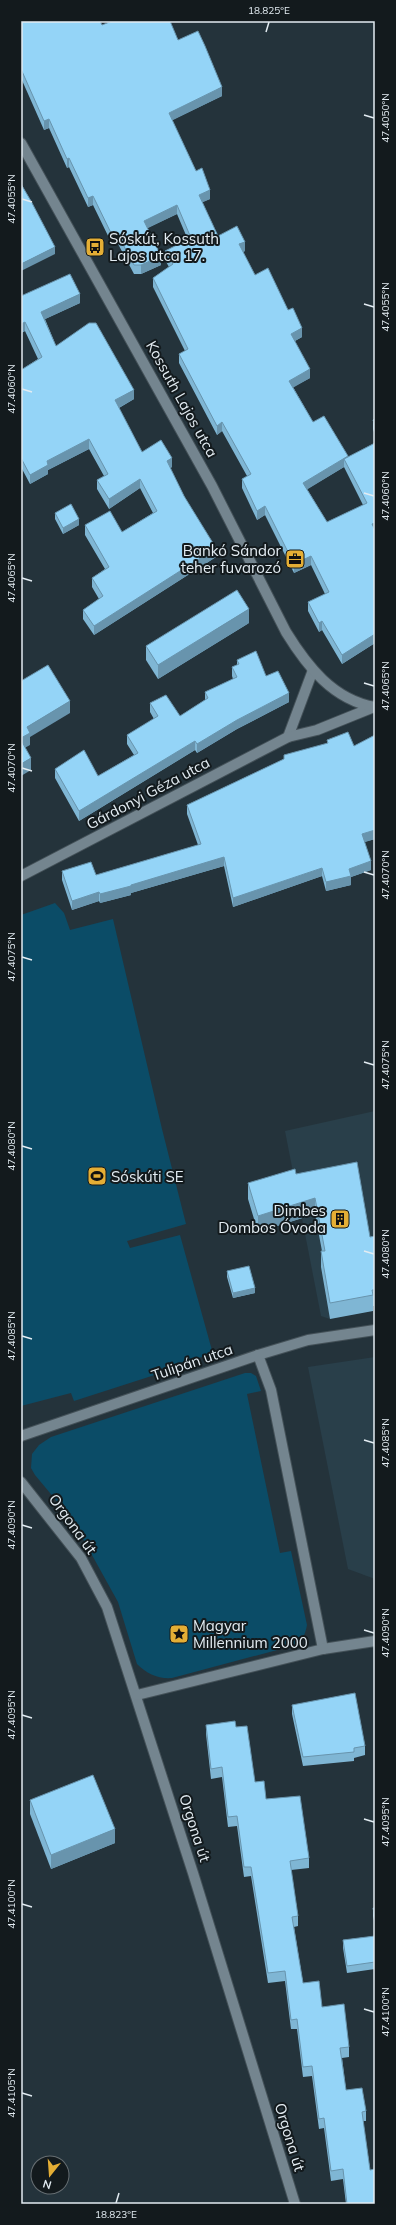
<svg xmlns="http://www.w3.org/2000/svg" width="396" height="2225" viewBox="0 0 396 2225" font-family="Mulish,sans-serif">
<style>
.built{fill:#293f4a}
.green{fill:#0b4c67}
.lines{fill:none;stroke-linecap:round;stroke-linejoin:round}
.minor-casing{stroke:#445158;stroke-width:12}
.tertiary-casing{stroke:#445158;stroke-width:12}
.minor{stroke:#74858f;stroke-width:10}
.tertiary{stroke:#74858f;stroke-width:10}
.wall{fill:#7fb6d4;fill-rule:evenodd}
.shaded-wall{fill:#6894ad}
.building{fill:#94d4f7;stroke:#6894ad}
.ticks{fill:none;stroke:#e3ecf2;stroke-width:1.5}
.labels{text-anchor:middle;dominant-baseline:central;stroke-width:4;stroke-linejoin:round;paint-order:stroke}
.poi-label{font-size:15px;fill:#e3ecf2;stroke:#131a1d;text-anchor:start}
.street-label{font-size:15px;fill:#e3ecf2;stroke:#131a1d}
.neatline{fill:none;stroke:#e3ecf2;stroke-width:1.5}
.ticks-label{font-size:10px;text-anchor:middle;fill:#e3ecf2}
</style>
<rect width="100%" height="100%" fill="#24333b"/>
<g class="built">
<path d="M375,1111V1310L330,1319L321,1316L285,1131Z"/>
<path d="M375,1357V1579L348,1569L308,1367Z"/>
</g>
<g class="green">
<path d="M55,903L64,913L70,930L113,919L162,1129L186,1224L127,1241L130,1248L180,1235L213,1354L162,1368L164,1372L74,1401L71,1393L21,1406V915Z"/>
<path d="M245,1373H251L256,1376L261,1391L247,1394L280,1553L291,1551L307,1625C305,1636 302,1641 292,1646L172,1678C158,1679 147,1674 137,1664L118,1602L82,1537L60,1505L35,1475L31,1468L32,1454L39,1445L51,1437Z"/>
</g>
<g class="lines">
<defs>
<g id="minor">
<path d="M288,737L313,670"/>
<path d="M21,876L288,737L317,730L374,707"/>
<path d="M258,1355L271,1390L323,1649"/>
<path d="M21,1436L258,1355L308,1340L375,1330"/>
<path d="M21,1482L81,1558L107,1607L193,1873L295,2204"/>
<path d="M137,1695L323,1649L375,1641"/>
</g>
<path id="tertiary" d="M21,143L212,486L286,632C307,666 333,700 375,707"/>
</defs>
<use href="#minor" class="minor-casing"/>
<use href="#tertiary" class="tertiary-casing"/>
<use href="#minor" class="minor"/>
<use href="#tertiary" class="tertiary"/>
</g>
<g class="wall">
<path d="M21,21L102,25L178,40L222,96L172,120L196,171L210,199L202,202L218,236L245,251L243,252L255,275L288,310L302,337L295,341L310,378L293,387L313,422L348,457L375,443V643L342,664L322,630L319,632L308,611V602L325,594L311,565L294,573L265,515L257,520L242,488V479L247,476L222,431L217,435L179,363V354L185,351L153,287V278L169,267L165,260V251L188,240L177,214L147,228L161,265L141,274H134L117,242L112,244L93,205L88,207L69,167L67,168L49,128L44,130L21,78ZM344,467L363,505L327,522L307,489Z"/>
<path d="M21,296L80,303L45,319L56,346L134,399L119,408L142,452L172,467L170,468L184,496L216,557L94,635L83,619V610L99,599L92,587V578L105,569L85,535V525L122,532L153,513L140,488L109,509L97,489V480L104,476L89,449L48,470V474L30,484L21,467V370L38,359L25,331L21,333Z"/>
<path d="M375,419V435L373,429V420Z"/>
<path d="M55,513L79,525L63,534L55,519Z"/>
<path d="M249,623L158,679L146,660V646Z"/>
<path d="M237,660L266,676L289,702L237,729L197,753L195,750L79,821L55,778V769L98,776L134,755L127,744V735L154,719L150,712V703L180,716L205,700V692L233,679L232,676V667L237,665Z"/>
<path d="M375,735V839L364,842L371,870L351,877V885L326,891L322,876L233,907L224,866L131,893V895L100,903L99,901L72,910L62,880V871L96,875L198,845L187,814V805L284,759V755L327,744V740L354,746Z"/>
<path d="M296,1174L370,1237L375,1236V1306H373V1311L330,1319L321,1267V1251H322L315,1214L258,1232L248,1199V1183Z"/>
<path d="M227,1271L255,1293L233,1298L227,1277Z"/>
<path d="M292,1705L365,1746V1755L354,1758V1761L303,1766L292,1714Z"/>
<path d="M206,1725L236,1727L255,1782L266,1799L309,1858V1868L291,1870L298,1916V1926L294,1927L303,1983L322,2007L349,2047V2057L342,2058L346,2090L366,2111V2121H363L375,2204H346L343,2179L331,2181L324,2128L319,2129L312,2076L303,2077L297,2029H291L285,1981L268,1983L251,1876L244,1877L237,1826L228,1827L222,1777L211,1779L206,1734Z"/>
<path d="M30,1800L115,1843L51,1869L30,1814Z"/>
<path d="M373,1908H375V1925L373,1916Z"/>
<path d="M375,1936V1969L347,1973L343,1948V1940Z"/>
</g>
<g class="shaded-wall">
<path d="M222,87V96L169,122V113Z"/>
<path d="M49,119V128L44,130V121Z"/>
<path d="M69,158V167L67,168V159Z"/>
<path d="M210,190V199L199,204V195Z"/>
<path d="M93,196V205L88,207V198Z"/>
<path d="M177,205V214L144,230V221Z"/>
<path d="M117,233V242L112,244V235Z"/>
<path d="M245,242V251L239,253V244Z"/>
<path d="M55,247V254L21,271V264Z"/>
<path d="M161,256V265L141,274V265Z"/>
<path d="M80,294V303L41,321V312Z"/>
<path d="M25,322V331L21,333V324Z"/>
<path d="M302,328V337L291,343V334Z"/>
<path d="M310,369V378L289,390V381Z"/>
<path d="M134,390V399L115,410V400Z"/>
<path d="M222,422V431L217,435V426Z"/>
<path d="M89,439V449L48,470V474L30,484V475L47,461Z"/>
<path d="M348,456V465L344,459V467L303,492V483Z"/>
<path d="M172,458V467L167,470V461Z"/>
<path d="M140,479V488L109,509V499Z"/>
<path d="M265,506V515L257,520V511Z"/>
<path d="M79,519V525L63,534V528Z"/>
<path d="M375,523V532L372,524Z"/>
<path d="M216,548V557L94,635V626Z"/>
<path d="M311,556V565L294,573V564Z"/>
<path d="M249,609V623L158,679V665Z"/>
<path d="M322,621V630L319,632V623Z"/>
<path d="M375,634V643L342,664V655Z"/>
<path d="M289,693V702L237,729L197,753V744L237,720Z"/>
<path d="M70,701V713L30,737V745L21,750V738L27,727Z"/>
<path d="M195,741V750L79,821V811Z"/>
<path d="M31,758V770L21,776V764Z"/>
<path d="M375,830V839L362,843V834Z"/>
<path d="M224,857V866L131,893V895L100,903V894Z"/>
<path d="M371,861V870L351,877V885L326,891V882L349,869Z"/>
<path d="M322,868V876L233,907V898Z"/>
<path d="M99,892V901L72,910V901Z"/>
<path d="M315,1198V1214L258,1232V1216Z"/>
<path d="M255,1288V1293L233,1298V1293Z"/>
<path d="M115,1829V1843L51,1869V1855Z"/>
</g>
<g class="building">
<path d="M21,21H100L102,25L112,21H170L178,40L198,31L205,46L222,87L169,113L196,171L202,168L210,190L199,195L218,236L237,226L245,242L239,244L255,275L268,268L288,310L293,308L302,328L291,334L310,369L289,381L313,422L324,416L348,456L303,483L327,522L367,503L344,459L375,443V523L372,524L375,530V634L342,655L322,621L319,623L308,602L329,592L311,556L294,564L265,506L257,511L242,479L251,474L222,422L217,426L179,354L188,349L153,278L173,264L165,251L191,238L177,205L144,221L161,256L141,265H134L117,233L112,235L93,196L88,198L69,158L67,159L49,119L44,121L21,69Z"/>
<path d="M21,184L31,201L55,247L21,264Z"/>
<path d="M70,274L80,294L41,312L56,346L89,323H96L134,390L115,400L142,452L161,440L172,458L167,461L184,496L216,548L94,626L83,610L103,596L92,578L109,567L85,525L110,511L122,532L157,511L140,479L109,499L97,480L108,474L89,439L47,461L48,465L30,475L21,458V370L42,357L25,322L21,324V296Z"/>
<path d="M375,419V426L373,420Z"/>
<path d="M71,504L79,519L63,528L55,513Z"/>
<path d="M237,590L249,609L158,665L146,646Z"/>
<path d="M256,651L266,676L278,671L289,693L237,720L197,744L195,741L79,811L55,769L84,750L98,776L138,753L127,735L158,716L150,703L166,695L180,716L208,698L205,692L237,677L232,667L239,664L237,660Z"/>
<path d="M48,665L70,701L27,727L30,733L21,738V681Z"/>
<path d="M348,732L354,746L375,735V830L362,834L371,861L349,869L351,876L326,882L322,868L233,898L224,857L131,885V886L100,894L99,892L72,901L62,871L91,862L96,875L201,844L187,805L284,759V755L328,743L327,740Z"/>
<path d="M21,740L31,758L21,764Z"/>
<path d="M357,1162L370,1237L375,1236V1290H372L373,1295L330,1303L321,1251H325L315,1198L258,1216L248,1183L295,1169L296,1174Z"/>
<path d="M249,1266L255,1288L233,1293L227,1271Z"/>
<path d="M355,1693L365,1746L354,1748V1752L303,1757L292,1705Z"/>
<path d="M235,1721L236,1727L247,1726L255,1782L264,1781L266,1799L300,1796L309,1858L290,1861L298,1916L292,1917L303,1983L319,1981L322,2007L344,2004L349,2047L340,2048L346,2090L362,2088L366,2111L362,2112L370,2170L375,2169V2204H347L343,2169L331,2171L324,2118L319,2119L312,2066L303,2067L297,2019L291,2020L285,1971L268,1973L251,1867H244L237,1816L228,1817L222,1767L211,1769L206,1725Z"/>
<path d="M93,1775L115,1829L51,1855L30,1800Z"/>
<path d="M373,1908H375V1918Z"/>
<path d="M375,1936V1962L347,1966L343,1940Z"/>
</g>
<path class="ticks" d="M266,32L269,22M364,115L374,118M22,199L32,202M364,304L374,307M22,389L32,392M364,493L374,496M22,578L32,581M364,683L374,686M22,768L32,771M364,872L374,875M22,957L32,960M364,1062L374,1065M22,1146L32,1149M364,1251L374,1254M22,1336L32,1339M364,1440L374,1443M22,1525L32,1528M364,1630L374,1633M22,1715L32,1718M364,1819L374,1822M22,1904L32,1907M364,2009L374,2012M22,2093L32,2096M116,2203L119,2193"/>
<defs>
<symbol id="bus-square" viewBox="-11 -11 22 22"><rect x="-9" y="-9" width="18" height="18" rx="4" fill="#e4ae35" stroke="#131a1d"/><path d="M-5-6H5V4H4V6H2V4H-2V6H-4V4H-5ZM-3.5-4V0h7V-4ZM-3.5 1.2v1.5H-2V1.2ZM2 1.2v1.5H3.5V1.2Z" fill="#111"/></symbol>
<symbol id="office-square" viewBox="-11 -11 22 22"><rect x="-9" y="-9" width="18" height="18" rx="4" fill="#e4ae35" stroke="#131a1d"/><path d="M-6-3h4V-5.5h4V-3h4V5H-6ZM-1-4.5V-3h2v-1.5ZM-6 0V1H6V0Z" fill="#111"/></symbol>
<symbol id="stadium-square" viewBox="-11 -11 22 22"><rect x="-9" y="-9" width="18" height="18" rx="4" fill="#e4ae35" stroke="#131a1d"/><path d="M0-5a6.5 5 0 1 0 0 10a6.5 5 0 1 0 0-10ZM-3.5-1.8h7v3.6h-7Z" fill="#111"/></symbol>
<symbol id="building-square" viewBox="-11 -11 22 22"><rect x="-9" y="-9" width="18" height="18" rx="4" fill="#e4ae35" stroke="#131a1d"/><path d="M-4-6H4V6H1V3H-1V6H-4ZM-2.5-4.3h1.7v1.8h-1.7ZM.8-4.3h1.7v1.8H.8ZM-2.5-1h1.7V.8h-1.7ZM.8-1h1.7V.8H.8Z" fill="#111"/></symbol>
<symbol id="sight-square" viewBox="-11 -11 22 22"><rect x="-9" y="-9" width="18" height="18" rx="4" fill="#e4ae35" stroke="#131a1d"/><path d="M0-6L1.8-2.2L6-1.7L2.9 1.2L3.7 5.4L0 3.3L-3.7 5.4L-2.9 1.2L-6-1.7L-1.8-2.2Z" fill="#111"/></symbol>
</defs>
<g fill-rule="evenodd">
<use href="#bus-square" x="84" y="236" width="22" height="22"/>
<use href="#office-square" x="284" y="548" width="22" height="22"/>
<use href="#stadium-square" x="86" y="1165" width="22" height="22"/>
<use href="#building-square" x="329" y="1208" width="22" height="22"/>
<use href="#sight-square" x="168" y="1623" width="22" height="22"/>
</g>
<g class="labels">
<g class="poi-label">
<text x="109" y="238">Sóskút, Kossuth<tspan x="109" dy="17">Lajos utca 17.</tspan></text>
<text x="281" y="550" text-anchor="end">Bankó Sándor<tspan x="281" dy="17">teher fuvarozó</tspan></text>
<text x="111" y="1176">Sóskúti SE</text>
<text x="326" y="1210" text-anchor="end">Dimbes<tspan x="326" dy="17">Dombos Óvoda</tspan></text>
<text x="193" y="1625">Magyar<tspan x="193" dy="17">Millennium 2000</tspan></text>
</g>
<g class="street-label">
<text transform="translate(182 399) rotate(61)">Kossuth Lajos utca</text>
<text transform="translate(148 793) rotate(-28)">Gárdonyi Géza utca</text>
<text transform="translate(192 1362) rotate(-19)">Tulipán utca</text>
<text transform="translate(73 1524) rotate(54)">Orgona út</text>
<text transform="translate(195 1828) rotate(72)">Orgona út</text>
<text transform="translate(290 2137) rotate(73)">Orgona út</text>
</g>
</g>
<rect width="396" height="2225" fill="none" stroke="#131a1d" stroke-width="44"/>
<g transform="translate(50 2175) rotate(197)"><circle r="19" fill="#131a1d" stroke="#666e72"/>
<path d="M0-3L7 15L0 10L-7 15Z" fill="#e4ae35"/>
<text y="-6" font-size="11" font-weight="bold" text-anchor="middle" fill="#e3ecf2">N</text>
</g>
<rect x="22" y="22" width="352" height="2181" class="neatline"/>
<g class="ticks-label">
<text x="269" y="14">18.825°E</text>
<text transform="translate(385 118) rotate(-90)" y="4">47.4050°N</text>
<text transform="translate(11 199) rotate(-90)" y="4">47.4055°N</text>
<text transform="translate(385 307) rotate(-90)" y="4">47.4055°N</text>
<text transform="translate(11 389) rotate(-90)" y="4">47.4060°N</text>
<text transform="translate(385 496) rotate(-90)" y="4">47.4060°N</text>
<text transform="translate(11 578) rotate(-90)" y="4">47.4065°N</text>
<text transform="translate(385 686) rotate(-90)" y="4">47.4065°N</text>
<text transform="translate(11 768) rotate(-90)" y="4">47.4070°N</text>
<text transform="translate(385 875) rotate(-90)" y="4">47.4070°N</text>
<text transform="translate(11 957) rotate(-90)" y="4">47.4075°N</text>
<text transform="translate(385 1065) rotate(-90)" y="4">47.4075°N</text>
<text transform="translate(11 1146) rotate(-90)" y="4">47.4080°N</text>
<text transform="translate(385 1254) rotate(-90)" y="4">47.4080°N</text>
<text transform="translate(11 1336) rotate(-90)" y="4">47.4085°N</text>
<text transform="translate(385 1443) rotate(-90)" y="4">47.4085°N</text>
<text transform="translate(11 1525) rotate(-90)" y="4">47.4090°N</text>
<text transform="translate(385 1633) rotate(-90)" y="4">47.4090°N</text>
<text transform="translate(11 1715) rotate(-90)" y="4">47.4095°N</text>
<text transform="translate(385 1822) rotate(-90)" y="4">47.4095°N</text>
<text transform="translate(11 1904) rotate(-90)" y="4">47.4100°N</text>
<text transform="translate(385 2012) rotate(-90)" y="4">47.4100°N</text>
<text transform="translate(11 2093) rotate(-90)" y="4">47.4105°N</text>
<text x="116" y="2218">18.823°E</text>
</g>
</svg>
